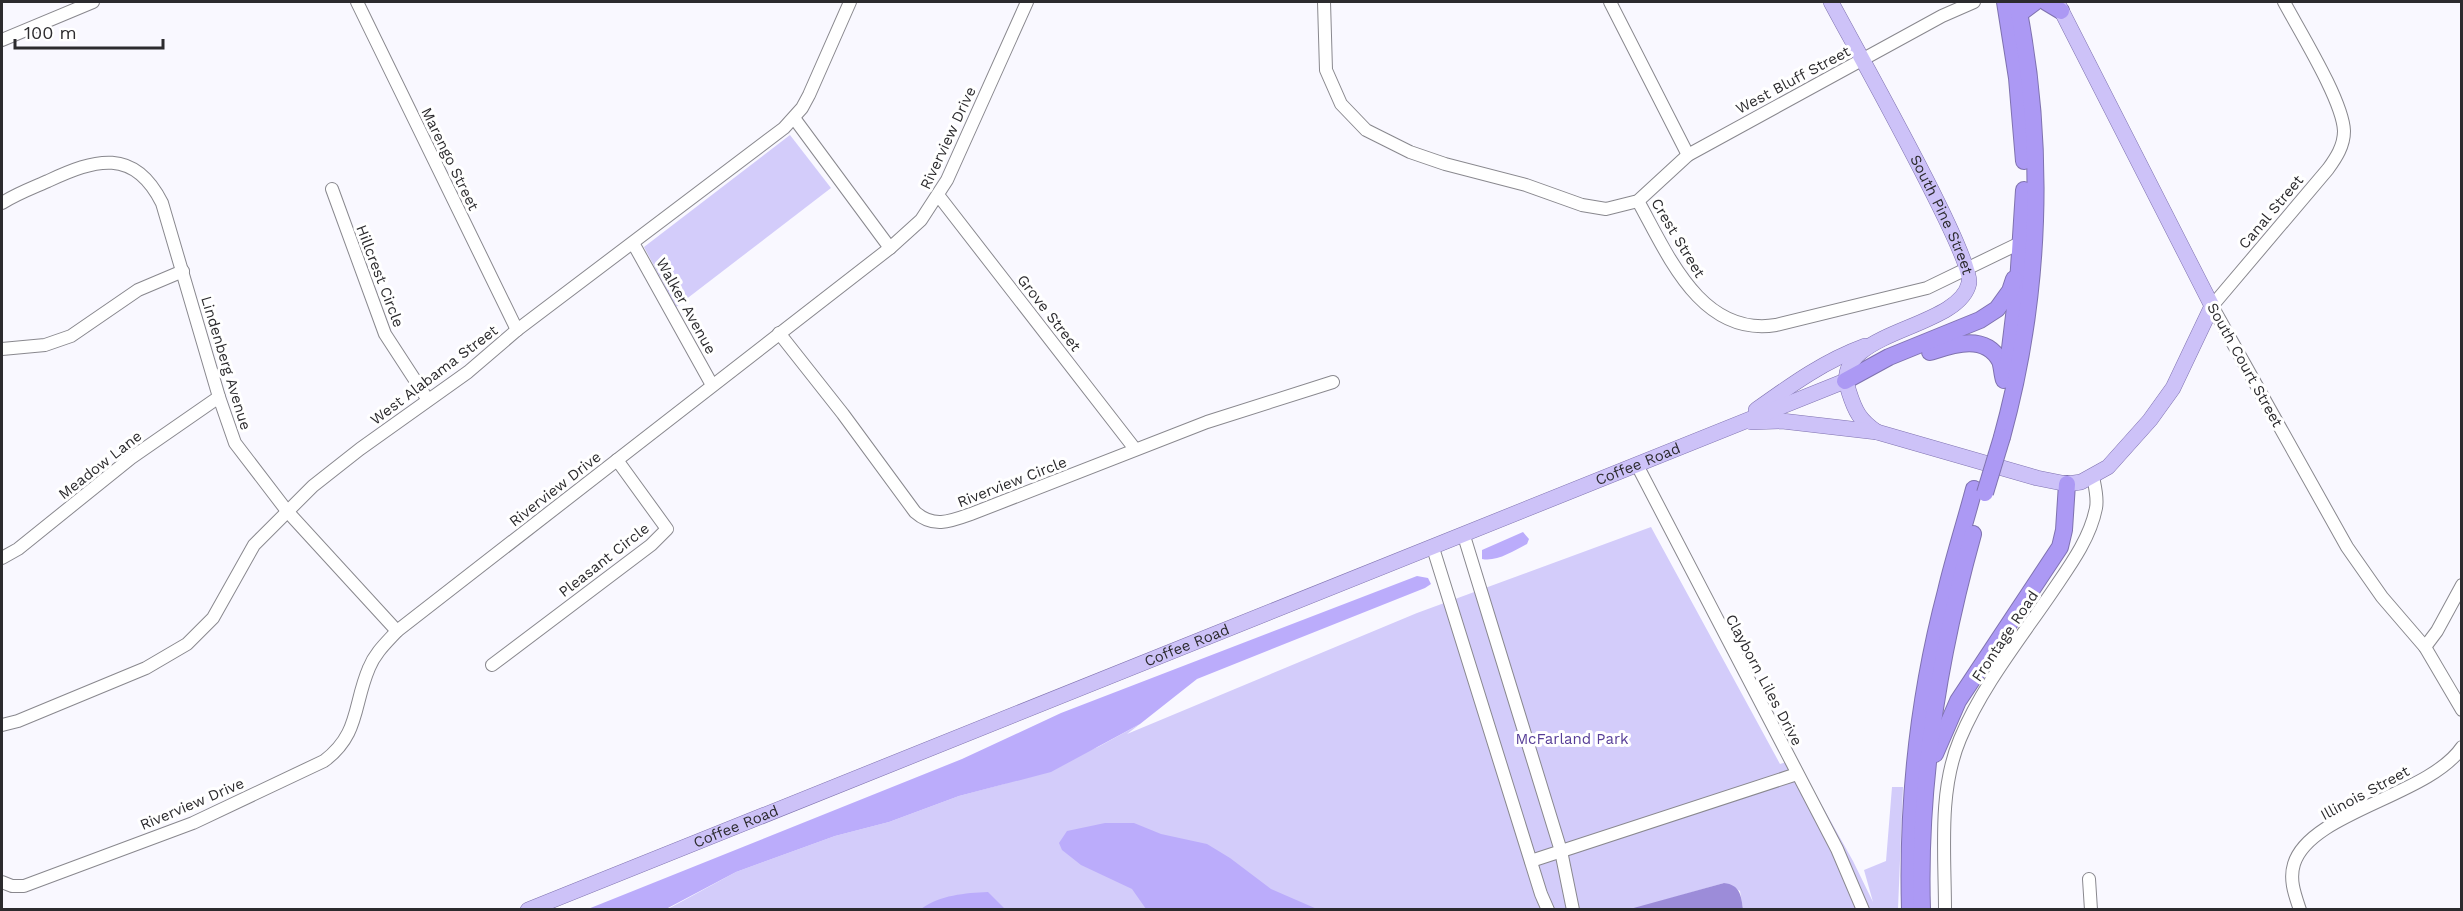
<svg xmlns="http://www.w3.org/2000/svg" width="2463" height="911" viewBox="0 0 2463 911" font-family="'Work Sans',sans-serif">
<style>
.green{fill:#d3ccfa}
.forest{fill:#bbacfb}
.water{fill:#9c8cd9}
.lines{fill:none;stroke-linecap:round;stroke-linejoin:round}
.minor-casing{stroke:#89888e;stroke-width:14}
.major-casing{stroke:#7f72af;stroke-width:16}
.highway-casing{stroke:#7f72af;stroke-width:18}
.minor{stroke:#fff;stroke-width:12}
.major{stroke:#cdc2f8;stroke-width:15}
.highway{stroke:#ac99f4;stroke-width:16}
.highway-bridge-casing{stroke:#7f72af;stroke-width:18;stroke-linecap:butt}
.highway-bridge{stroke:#ac99f4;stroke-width:16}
.labels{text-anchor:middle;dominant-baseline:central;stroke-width:6;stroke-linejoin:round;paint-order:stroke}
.street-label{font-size:15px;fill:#2c2b2e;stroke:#fff}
.park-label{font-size:15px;fill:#563d97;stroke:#fff}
</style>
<rect width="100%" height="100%" fill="#f9f8ff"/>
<g class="green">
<path d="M790,135L831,188L676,307L644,247Z"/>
<path d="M1651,527L1780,764L1796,759L1853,861L1873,902L1864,870L1886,861L1892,787H1903L1898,909H1743L1740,891L1724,883L1630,910H666L736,872L835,836L889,822L959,796L1004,784L1098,747L1140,724L1127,734L1417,613Z"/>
</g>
<g class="forest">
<path d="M1523,532L1529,539L1527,544C1513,551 1497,562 1482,559V550Z"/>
<path d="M1417,576L1428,578L1431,584L1425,588L1197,679L1140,724L1051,772L959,796L889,822L835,836L736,872L666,909H588L962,759L1061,713Z"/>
<path d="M1105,823H1134L1161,834L1207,844L1230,858L1271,889L1317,909H1146L1132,889L1081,865L1062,850L1059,843L1067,831Z"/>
<path d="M988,892L1005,909H921C940,895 965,893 988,892Z"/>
</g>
<path class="water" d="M1724,883C1740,885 1741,895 1743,909H1630Z"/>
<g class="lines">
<defs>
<g id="minor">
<path d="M357,2L517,330"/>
<path d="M1324,2L1326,70L1341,104L1366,130L1410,152L1445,164L1526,185L1582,205L1606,209L1638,201L1688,155L1942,16L1974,2"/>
<path d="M1610,2L1688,155"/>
<path d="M2284,2C2300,32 2343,101 2344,131C2344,146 2336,158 2328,169L2212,306L2347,547L2382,597L2425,647L2462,710"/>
<path d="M2,40L93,2"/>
<path d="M794,118L890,248"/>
<path d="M332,189L385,334L428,400"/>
<path d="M938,195L1135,449"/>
<path d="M1638,201C1668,255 1701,337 1776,325L1927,288L2022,242"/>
<path d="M2,203C16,194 32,188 48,181C95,159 134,147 162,203L219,397L235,443L287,511L397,631"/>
<path d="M633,243L712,385"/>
<path d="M779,333L843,414L915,512C933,528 949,522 971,514L1207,422L1333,382"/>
<path d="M2,349L45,345L71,336L138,290L183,271"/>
<path d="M1637,465L1837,849L1863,910"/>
<path d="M1464,536L1561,851L1573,910"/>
<path d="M1433,548L1541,894L1548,910"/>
<path d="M2,558L18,549L131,458L219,397"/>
<path d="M2425,647L2437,631L2462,585"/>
<path d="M492,665L651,545L667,529L617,460"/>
<path d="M2,725L18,721L146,668L187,644L213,618L254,545L313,486L360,449L468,372L517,330L784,128L802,108L809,95L850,2"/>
<path d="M1531,861L1797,774"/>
<path d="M2089,879L2091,910"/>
<path d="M2,882L12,886H24L193,823L324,761C360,734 353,705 369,668C375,653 386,643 397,631L890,248L921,220L947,180L1027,2"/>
<path d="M1945,910C1945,854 1938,791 1960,739C1982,686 2020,639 2052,592C2069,567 2090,539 2096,508C2098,498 2095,487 2093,477"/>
<path d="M2300,910C2295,895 2289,880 2294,864C2310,812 2429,796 2462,747"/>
</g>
<g id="major">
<path id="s1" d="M1831,2C1851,40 1974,257 1969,283C1959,331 1827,330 1849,392C1855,411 1860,421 1877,432"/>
<path d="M1756,410C1791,385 1824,361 1865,346"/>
<path d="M1751,422L1782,421L1877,432L2037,478L2067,484L2081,482L2108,467L2150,420L2173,388L2212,306L2057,2"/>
<path id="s2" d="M528,910L1845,381"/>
</g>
<g id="highway">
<path d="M2005,2L2017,78L2024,161"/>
<path d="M2046,2L2061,11"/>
<path d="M2019,14L2035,2"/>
<path d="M1930,352C1952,345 1985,333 2000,361C2002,366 2002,374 2004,380"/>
<path d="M2007,373L2018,283L2024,190"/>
<path d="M1845,381L1889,357L1980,320L1997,309L2010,291L2014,279"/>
<path d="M2002,437C2041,296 2046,146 2017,2"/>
<path d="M1935,754L1958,701L2060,547L2064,530L2067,484"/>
<path d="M1910,910C1907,804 1919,693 1946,591C1954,557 1965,523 1974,489"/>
<path d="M1922,910C1918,783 1939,656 1973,534"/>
</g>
</defs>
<use href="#minor" class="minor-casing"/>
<use href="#major" class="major-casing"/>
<use href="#highway" class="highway-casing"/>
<use href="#minor" class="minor"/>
<use href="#major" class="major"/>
<use href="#highway" class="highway"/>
<defs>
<path id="highway-bridge" d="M1985,493L2002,437"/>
</defs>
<use href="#highway-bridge" class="highway-bridge-casing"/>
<use href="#highway-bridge" class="highway-bridge"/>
</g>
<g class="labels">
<g class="street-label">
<text transform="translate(1793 80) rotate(-28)">West Bluff Street</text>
<text transform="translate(948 138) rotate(-65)">Riverview Drive</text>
<text transform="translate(450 159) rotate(64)">Marengo Street</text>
<text transform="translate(2271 212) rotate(-50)">Canal Street</text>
<text stroke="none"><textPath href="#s1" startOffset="240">South Pine Street</textPath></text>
<text transform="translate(1678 238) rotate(59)">Crest Street</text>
<text transform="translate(380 276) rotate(69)">Hillcrest Circle</text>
<text transform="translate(686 306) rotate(61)">Walker Avenue</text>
<text transform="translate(1049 313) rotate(52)">Grove Street</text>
<text transform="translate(226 363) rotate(73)">Lindenberg Avenue</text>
<text transform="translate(2245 365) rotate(61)">South Court Street</text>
<text transform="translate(434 375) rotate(-37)">West Alabama Street</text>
<text stroke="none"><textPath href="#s2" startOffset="1196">Coffee Road</textPath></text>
<text transform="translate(100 465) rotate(-38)">Meadow Lane</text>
<text transform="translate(1012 482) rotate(-21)">Riverview Circle</text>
<text transform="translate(555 489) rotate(-38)">Riverview Drive</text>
<text transform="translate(604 560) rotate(-38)">Pleasant Circle</text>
<text transform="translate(2005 636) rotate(-56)">Frontage Road</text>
<text stroke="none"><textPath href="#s2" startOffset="710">Coffee Road</textPath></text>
<text transform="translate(1764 680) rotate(62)">Clayborn Liles Drive</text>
<text transform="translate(2365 793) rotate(-28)">Illinois Street</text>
<text transform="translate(192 804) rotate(-23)">Riverview Drive</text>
<text stroke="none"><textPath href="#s2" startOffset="224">Coffee Road</textPath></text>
</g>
<g class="park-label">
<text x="1572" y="739">McFarland Park</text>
</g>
</g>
<rect width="2463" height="911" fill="none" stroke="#2c2b2e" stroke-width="6"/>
<path d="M15 39v9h148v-9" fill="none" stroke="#2c2b2e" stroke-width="3"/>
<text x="24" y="39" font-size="18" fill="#2c2b2e" stroke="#ffffff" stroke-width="4.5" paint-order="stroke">100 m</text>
</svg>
